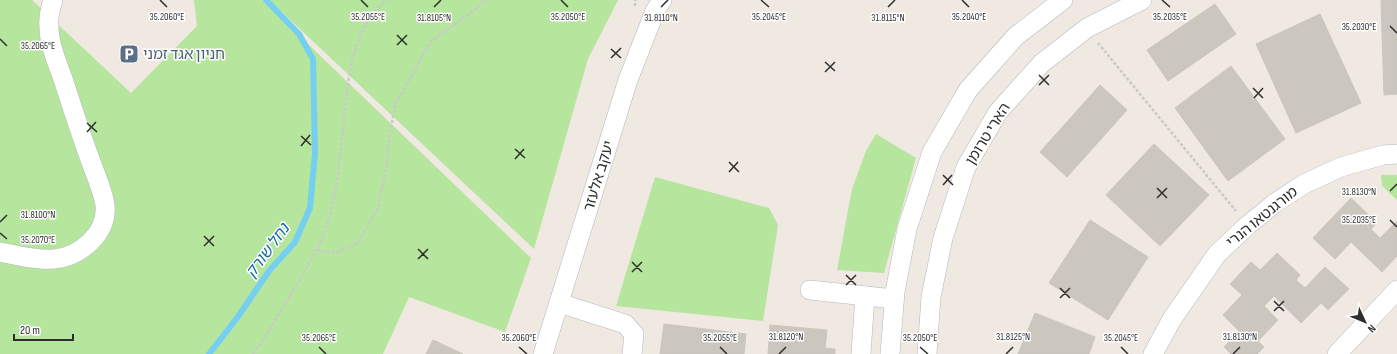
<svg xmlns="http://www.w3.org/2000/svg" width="1397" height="354" viewBox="0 0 1397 354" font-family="'Sofia Sans Condensed','Noto Sans Hebrew',sans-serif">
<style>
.green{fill:#b6e59e}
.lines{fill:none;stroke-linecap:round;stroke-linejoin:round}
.stream{stroke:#75cff0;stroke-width:6}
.building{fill:#cbc7bf;stroke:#cbc5ba}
.minor-casing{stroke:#b4b7c1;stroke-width:20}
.path{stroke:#c9c9c9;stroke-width:2.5;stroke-dasharray:3 2;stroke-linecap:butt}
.minor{stroke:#fff;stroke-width:19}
.ticks{fill:none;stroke:#2e2e2e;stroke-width:1.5}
.labels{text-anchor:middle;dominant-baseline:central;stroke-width:3;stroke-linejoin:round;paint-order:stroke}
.service-label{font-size:15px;fill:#4e5e75;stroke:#fff;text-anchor:start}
.street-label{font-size:15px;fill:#2e2e2e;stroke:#fff}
.water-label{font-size:16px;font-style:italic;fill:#0d6fa3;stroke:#fff}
.ticks-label{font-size:10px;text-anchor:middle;fill:#2e2e2e;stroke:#fff;stroke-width:3;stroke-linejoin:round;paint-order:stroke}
</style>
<rect width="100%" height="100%" fill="#efe9e1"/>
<g class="green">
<path d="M0,0H32L131,93L197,26L194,0H262L531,258L505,332L409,297L383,354H0Z"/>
<path d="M269,0H618L588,59L534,249Z"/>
<path d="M876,134L916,158L884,273L837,270L852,189L866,151Z"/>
<path d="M1381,175H1397V200L1382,186Z"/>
<path d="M655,177L769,208L778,225L763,321L616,306Z"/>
</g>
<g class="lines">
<path class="stream" d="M209,354L237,318L269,271L295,242L310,208L315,153L313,59L299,34L266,0"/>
</g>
<g class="building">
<path d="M1381,0H1397V94L1384,95Z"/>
<path d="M1215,4L1236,34L1168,81L1147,50Z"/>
<path d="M1320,14L1361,103L1296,133L1256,44Z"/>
<path d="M1231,66L1285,139L1228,181L1175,108Z"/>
<path d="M1100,85L1127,110L1067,177L1040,152Z"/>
<path d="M1154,144L1209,195L1160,246L1106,195Z"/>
<path d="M1351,198L1377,223L1371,229L1380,238L1397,221V256L1382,272L1351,242L1335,259L1313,238Z"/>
<path d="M1090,220L1148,257L1108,320L1049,283Z"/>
<path d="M1277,253L1300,275L1296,280L1305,288L1325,267L1349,289L1328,310L1321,303L1301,323L1274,296L1264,306L1278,320L1258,341L1264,347L1257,354H1231L1224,347L1239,331L1223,315L1242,295L1230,284L1251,262L1260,270Z"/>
<path d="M1035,313L1095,337L1089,354H1018Z"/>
<path d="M664,324L746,334L744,354H660Z"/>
<path d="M770,325L827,330L825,348L835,349V354H768Z"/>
<path d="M433,340L463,354H426Z"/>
</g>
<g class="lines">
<defs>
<g id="minor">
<path d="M0,252C17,255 36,261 54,259C80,257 108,233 105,205C103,191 96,176 91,162C81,135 72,107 63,79C57,62 49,44 49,27C48,17 50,9 53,0"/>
<path d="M810,290L894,299"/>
<path d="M559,303L625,324L634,334L632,354"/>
<path d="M543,354L628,80L655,11L662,0"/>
<path d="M861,354L865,296"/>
<path d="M890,354L895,292L907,229L932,152L968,90L1016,36L1063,0"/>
<path d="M927,354L931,297L943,238L966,167L998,112L1042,63L1087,28L1142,0"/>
<path d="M1153,354L1172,319L1217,254L1248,225L1275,203L1304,184L1341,167L1383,155L1397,154"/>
<path d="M1337,354L1397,290"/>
</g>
</defs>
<use href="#minor" class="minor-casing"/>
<g class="path">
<path d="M635,6V0"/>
<path d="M1098,43L1236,211"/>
<path d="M317,250L336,253L359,242L378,208L386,168L390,133L395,105L431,41L454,25L487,0"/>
<path d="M253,354L261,343C273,324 284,305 296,286C308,265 321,245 328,221C336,195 339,167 342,140C347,95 347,30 387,0"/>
</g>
<use href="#minor" class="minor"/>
</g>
<path class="ticks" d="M160,0L167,7M361,0L368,7M561,0L568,7M761,0L769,7M962,0L969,7M1162,0L1170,7M434,7L441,0M661,7L668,0M888,7L895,0M1390,26L1397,33M397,35L407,45M0,39L7,46M397,45L407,35M611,49L621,58M611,58L621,48M825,62L835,71M825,72L835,62M1039,75L1049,85M1039,85L1049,75M1253,88L1263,98M1254,98L1263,88M87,123L97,132M87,132L96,122M301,136L311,145M301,146L310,135M515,149L525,158M515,159L524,149M729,162L739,172M729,172L738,162M943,175L953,185M943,185L952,175M1157,188L1167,198M1390,191L1397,184M1157,198L1167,188M1390,220L1397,227M0,222L7,215M0,233L7,239M204,236L214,246M204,246L214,236M418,249L428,259M418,259L428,249M632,262L642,272M632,272L642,262M846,275L856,285M846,285L856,275M1060,288L1070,298M1060,298L1070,288M1274,301L1284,311M1274,311L1284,301M319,347L326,354M519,347L527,354M720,347L727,354M920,347L928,354M1121,347L1128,354M779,354L786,347M1006,354L1013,347M1233,354L1240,347"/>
<defs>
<symbol id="parking-square" viewBox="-11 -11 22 22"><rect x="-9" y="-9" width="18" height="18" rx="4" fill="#5c6f8a" stroke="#fff"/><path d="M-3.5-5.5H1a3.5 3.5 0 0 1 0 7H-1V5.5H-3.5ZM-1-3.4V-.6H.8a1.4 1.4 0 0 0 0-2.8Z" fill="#fff"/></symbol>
</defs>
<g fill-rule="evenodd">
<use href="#parking-square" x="118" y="43" width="22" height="22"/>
</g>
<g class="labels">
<g class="service-label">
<text x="143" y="54">חניון אגד זמני</text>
</g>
<g class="street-label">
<text transform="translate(988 134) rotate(-58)">הארי טרומן</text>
<text transform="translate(599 176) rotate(-73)">יעקב אלעזר</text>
<text transform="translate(1262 217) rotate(-39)">מורגנטאו הנרי</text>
</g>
<g class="water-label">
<text transform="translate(268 251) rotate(-54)">נחל שורק</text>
</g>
</g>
<g class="ticks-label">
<text x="368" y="20">35.2055°E</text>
<text x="769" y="20">35.2045°E</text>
<text x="969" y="20">35.2040°E</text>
<text x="167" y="20">35.2060°E</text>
<text x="568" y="20">35.2050°E</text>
<text x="1170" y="20">35.2035°E</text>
<text x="434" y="21">31.8105°N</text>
<text x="661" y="21">31.8110°N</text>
<text x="888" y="21">31.8115°N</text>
<text x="1359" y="30">35.2030°E</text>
<text x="38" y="49">35.2065°E</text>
<text x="1359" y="195">31.8130°N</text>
<text x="38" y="218">31.8100°N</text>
<text x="1359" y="223">35.2035°E</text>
<text x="38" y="243">35.2070°E</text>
<text x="786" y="340">31.8120°N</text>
<text x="1013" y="340">31.8125°N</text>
<text x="1240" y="340">31.8130°N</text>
<text x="319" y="341">35.2065°E</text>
<text x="519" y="341">35.2060°E</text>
<text x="720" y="341">35.2055°E</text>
<text x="920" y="341">35.2050°E</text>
<text x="1121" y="341">35.2045°E</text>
</g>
<g transform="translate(1365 322) rotate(134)" stroke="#ffffff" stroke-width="3" paint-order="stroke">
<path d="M0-3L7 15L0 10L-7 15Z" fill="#2e2e2e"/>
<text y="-6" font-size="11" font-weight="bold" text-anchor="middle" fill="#2e2e2e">N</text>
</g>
<path d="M14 334v6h59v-6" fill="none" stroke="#2e2e2e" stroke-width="2"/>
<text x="20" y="334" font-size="12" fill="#2e2e2e" stroke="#ffffff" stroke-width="3" paint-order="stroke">20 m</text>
</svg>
